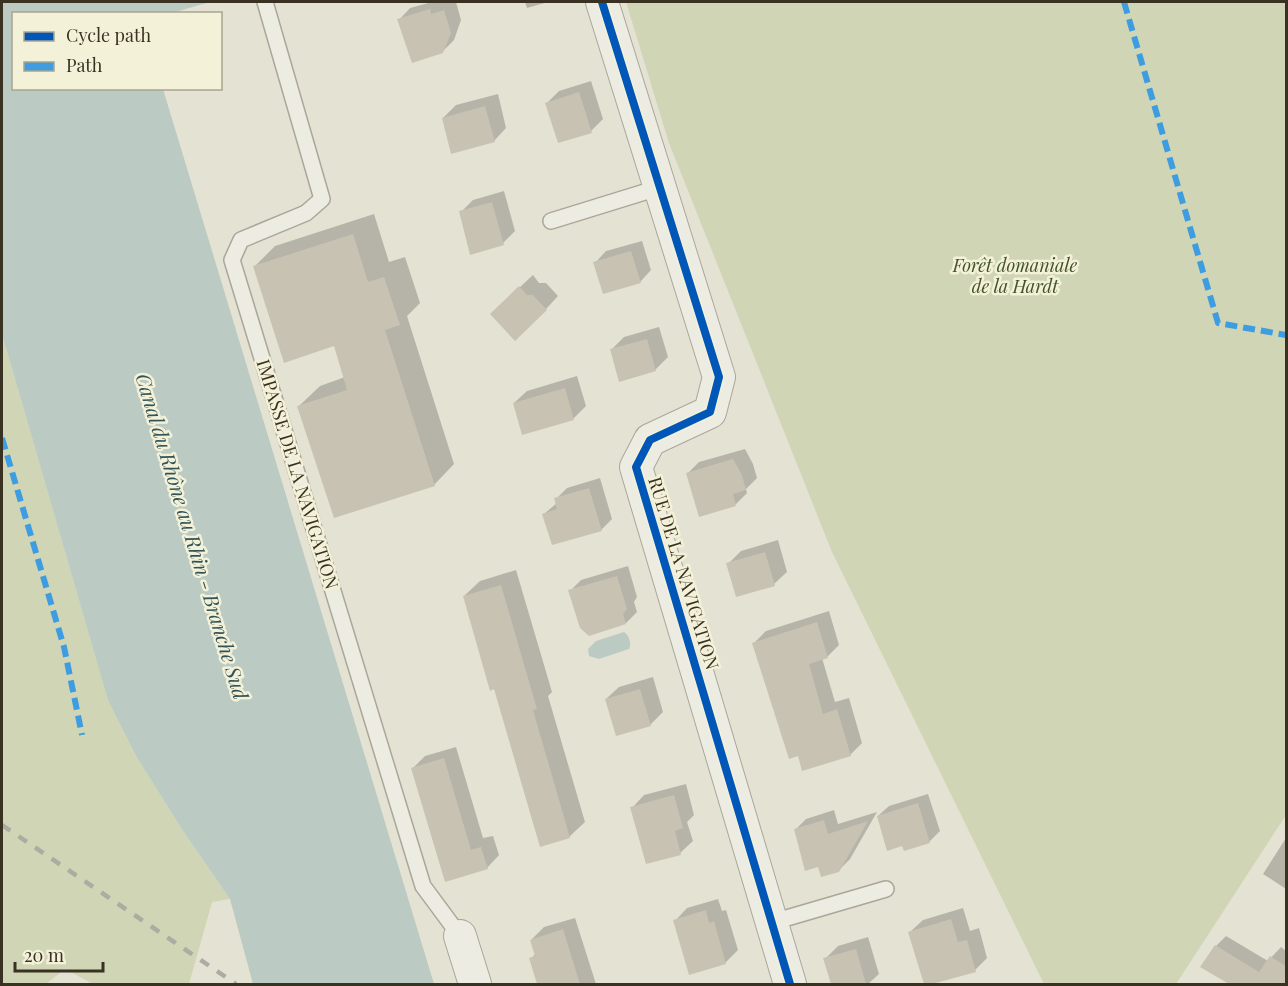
<svg xmlns="http://www.w3.org/2000/svg" width="1288" height="986" viewBox="0 0 1288 986" font-family="'Playfair Display',serif">
<style>
.green{fill:#cfd5b5}
.water{fill:#bbcbc4}
.shadow{fill:#0003}
.building{fill:#c8c2b3}
.lines{fill:none;stroke-linecap:round;stroke-linejoin:round}
.service-casing{stroke:#aaa79a;stroke-width:18}
.minor-casing{stroke:#aaa79a;stroke-width:34}
.service{stroke:#edece2;stroke-width:15}
.minor{stroke:#edece2;stroke-width:32}
.rail{stroke:#adaba2;stroke-width:4.5;stroke-dasharray:10 10;stroke-linecap:butt}
.quiet{stroke:#3e9de0;stroke-width:6;stroke-dasharray:12 6;stroke-linecap:butt}
.cycleway-casing{stroke:#f4f1d9;stroke-width:11}
.cycleway{stroke:#0057b8;stroke-width:8}
.labels{text-anchor:middle;dominant-baseline:central;stroke-width:5;stroke-linejoin:round;paint-order:stroke}
.park-label{font-size:18px;font-style:italic;fill:#42542a;stroke:#f4f1d9}
.street-label{font-size:18px;fill:#393122;stroke:#f4f1d9}
.water-label{font-size:20px;font-style:italic;fill:#325458;stroke:#f4f1d9}
</style>
<rect width="100%" height="100%" fill="#e4e2d2"/>
<g class="green">
<path d="M626,2H1286V815L1176,984H1044L832,552L669,143Z"/>
<path d="M2,334L108,699L136,756L183,831L230,899L212,902L189,984H93L65,969L46,984H2Z"/>
</g>
<g class="water">
<path d="M2,2H210L172,13L14,14V88L163,89L434,984H253L230,899L183,831L136,756L108,700L2,334Z"/>
<path d="M624,632C629,635 632,644 629,649L599,659L589,656L588,649L596,641Z"/>
</g>
<g class="shadow">
<path d="M432,2H442V3L456,2L461,20L454,40L442,52L399,20L410,8Z"/>
<path d="M525,2H548L527,8Z"/>
<path d="M591,81L603,119L591,131L547,103L559,91Z"/>
<path d="M498,94L506,128L494,141L443,118L456,105Z"/>
<path d="M504,191L515,231L503,243L461,212L473,200Z"/>
<path d="M374,214L389,262L405,257L420,303L407,316L454,464L434,485L299,406L320,386L345,377L335,345L255,266L275,246Z"/>
<path d="M642,241L651,270L640,282L595,263L606,251Z"/>
<path d="M533,275L539,283H546L558,296L546,309L504,302Z"/>
<path d="M659,327L668,357L655,370L611,350L624,337Z"/>
<path d="M577,376L586,406L574,418L523,433L514,403L527,391Z"/>
<path d="M745,449L753,464L757,478L746,489L747,493L736,504L688,473L699,462Z"/>
<path d="M600,478L612,519L601,530L544,514L557,503L556,499L567,488Z"/>
<path d="M778,540L787,572L774,584L728,564L741,551Z"/>
<path d="M628,566L637,597L634,602L637,612L626,623L570,591L581,580Z"/>
<path d="M516,570L552,692L548,696L585,822L569,837L495,687L464,596L480,581Z"/>
<path d="M829,611L839,645L827,657L822,658L835,702L849,698L862,743L850,755L754,643L766,631Z"/>
<path d="M653,677L663,712L650,725L606,699L619,687Z"/>
<path d="M456,747L483,838L493,836L499,855L487,868L446,880L413,768L425,756Z"/>
<path d="M686,784L694,815L687,822L693,841L680,853L632,808L644,795Z"/>
<path d="M928,794L940,831L929,842L878,816L889,806Z"/>
<path d="M834,810L838,824L877,812L850,859L838,871L796,829L806,819Z"/>
<path d="M1286,838V889L1263,874Z"/>
<path d="M718,899L722,911L726,910L738,950L725,963L675,921L687,908Z"/>
<path d="M963,908L970,931L979,928L987,958L975,970L925,984L910,932L923,920Z"/>
<path d="M575,918L596,984H539L531,959L536,953L531,940L544,927Z"/>
<path d="M1226,936L1268,961L1281,947L1286,951V984H1232L1202,967L1216,946Z"/>
<path d="M868,937L879,974L868,984H833L825,959L838,946Z"/>
</g>
<g class="building">
<path d="M430,9L431,14L444,10L451,33L443,53L412,63L397,19Z"/>
<path d="M579,92L592,133L558,143L545,103Z"/>
<path d="M485,106L495,142L451,154L442,118Z"/>
<path d="M492,202L504,245L470,255L459,211Z"/>
<path d="M353,234L368,282L384,277L400,325L385,330L435,486L334,518L297,406L347,390L334,346L284,363L253,266Z"/>
<path d="M631,251L641,283L603,294L593,262Z"/>
<path d="M519,286L527,295H533L547,310L515,341L490,314Z"/>
<path d="M647,339L656,371L619,382L610,349Z"/>
<path d="M565,388L574,420L522,435L513,403Z"/>
<path d="M733,459L742,475L746,490L733,494L736,506L699,517L686,473Z"/>
<path d="M589,488L602,531L552,545L542,514L557,509L554,498Z"/>
<path d="M765,552L775,586L736,597L726,563Z"/>
<path d="M617,576L627,609L623,614L626,624L589,636L580,628L568,590Z"/>
<path d="M501,585L537,709L533,710L570,838L540,847L494,689L490,691L463,596Z"/>
<path d="M817,622L828,658L809,664L823,714L837,709L851,756L802,771L798,756L789,759L752,643Z"/>
<path d="M640,689L651,726L616,736L605,699Z"/>
<path d="M444,758L471,850L481,847L488,869L445,882L411,768Z"/>
<path d="M674,795L683,828L675,831L681,855L646,864L630,807Z"/>
<path d="M918,803L930,843L904,851L902,846L887,851L877,816Z"/>
<path d="M824,820L828,834L868,821L839,872L821,877L818,867L805,871L794,829Z"/>
<path d="M706,910L709,923L714,921L726,964L689,975L673,920Z"/>
<path d="M951,919L958,942L967,940L976,972L932,984H924L908,932Z"/>
<path d="M563,929L580,984H537L529,958L535,956L530,940Z"/>
<path d="M1215,945L1259,972L1270,956L1287,967V984H1229L1200,967Z"/>
<path d="M856,949L866,984H831L823,958Z"/>
</g>
<g class="lines">
<defs>
<g id="service">
<path d="M265,2L322,199L306,213L241,240L232,260L423,886L460,936"/>
<path d="M551,221L661,187"/>
<path d="M773,922L886,889"/>
</g>
<g id="minor">
<path d="M602,2L719,377L710,412L650,440L636,467L790,984"/>
<path d="M460,936L475,984"/>
</g>
</defs>
<use href="#service" class="service-casing"/>
<use href="#minor" class="minor-casing"/>
<use href="#service" class="service"/>
<use href="#minor" class="minor"/>
<path class="rail" d="M2,825L236,984"/>
<g class="quiet">
<path d="M1124,2L1218,323L1286,335"/>
<path d="M2,438L64,647L82,735"/>
</g>
<defs>
<path id="cycleway" d="M602,2L719,377L710,412L650,440L636,467L790,984"/>
</defs>
<use href="#cycleway" class="cycleway-casing"/>
<use href="#cycleway" class="cycleway"/>
</g>
<g class="labels">
<g class="park-label">
<text x="1015" y="265">Forêt domaniale<tspan x="1015" dy="21">de la Hardt</tspan></text>
</g>
<g class="street-label">
<text transform="translate(298 474) rotate(73)">IMPASSE DE LA NAVIGATION</text>
<text transform="translate(684 573) rotate(73)">RUE DE LA NAVIGATION</text>
</g>
<g class="water-label">
<text transform="translate(193 536) rotate(73)">Canal du Rhône au Rhin - Branche Sud</text>
</g>
</g>
<rect width="1288" height="986" fill="none" stroke="#393122" stroke-width="6"/>
<rect x="12" y="12" width="210" height="78" fill="#f4f1d9" stroke="#a9a490" stroke-width="1.5"/>
<rect x="24" y="32" width="30" height="9" fill="#0057b8" stroke="#a9a490" stroke-width="1.5"/>
<text x="66" y="42" font-size="18" fill="#393122">Cycle path</text>
<rect x="24" y="62" width="30" height="9" fill="#3e9de0" stroke="#a9a490" stroke-width="1.5"/>
<text x="66" y="72" font-size="18" fill="#393122">Path</text>
<path d="M15 962v9h88v-9" fill="none" stroke="#393122" stroke-width="3"/>
<text x="24" y="962" font-size="18" fill="#393122" stroke="#f4f1d9" stroke-width="4.5" paint-order="stroke">20 m</text>
</svg>
